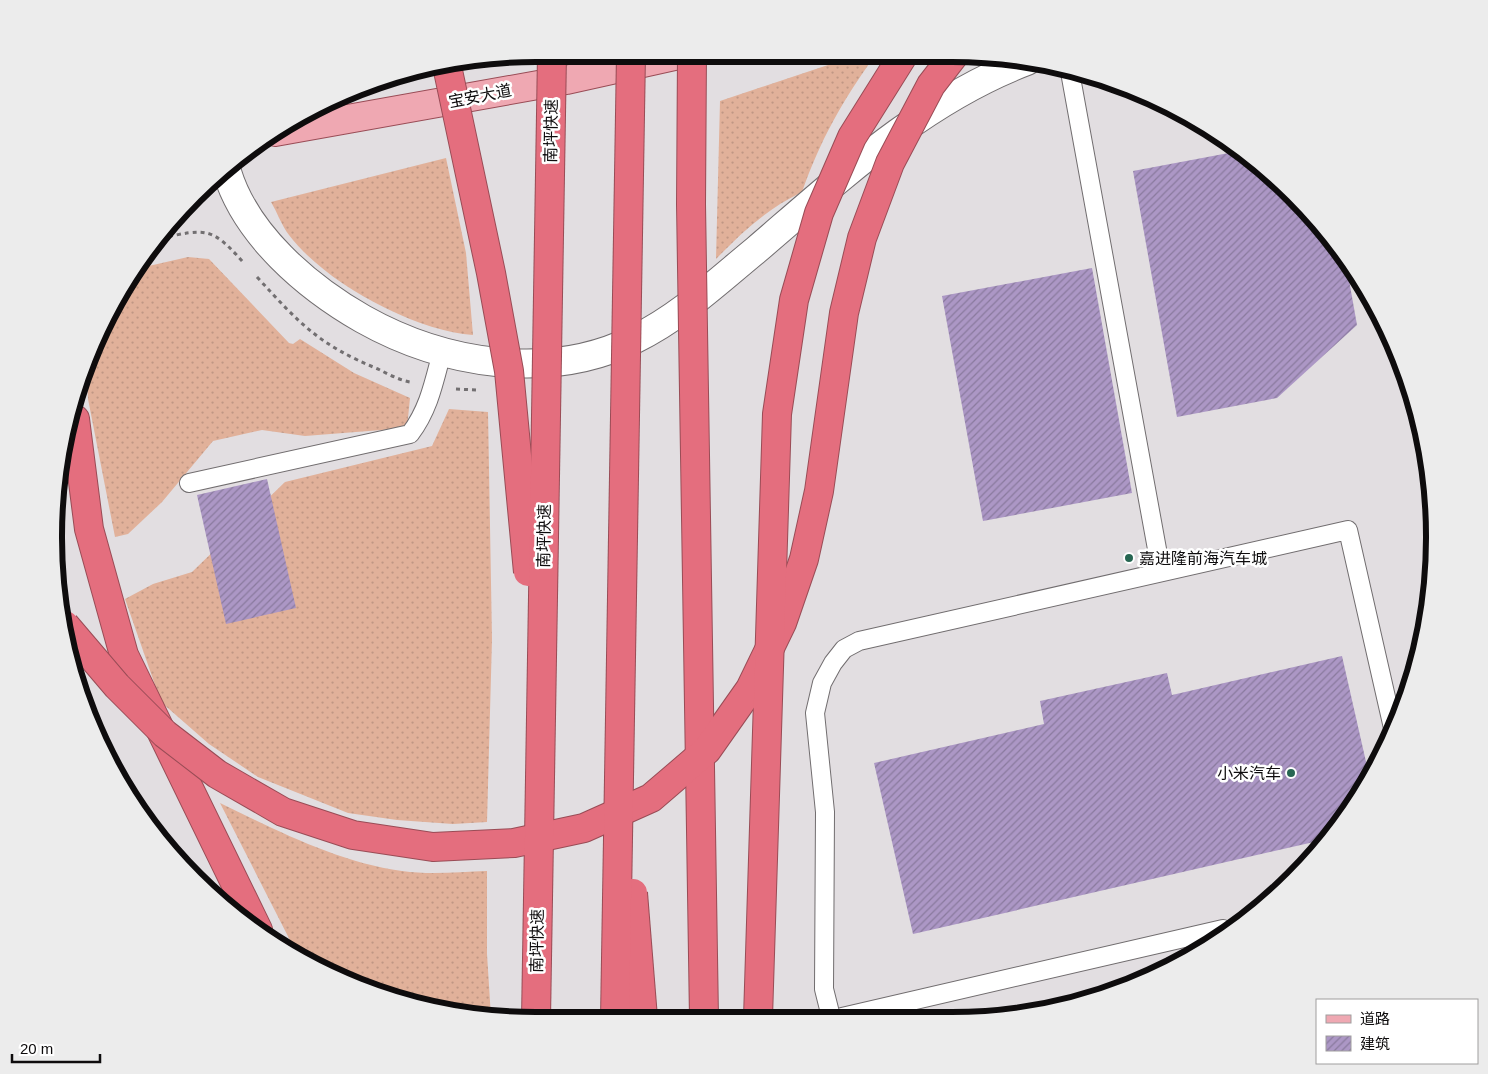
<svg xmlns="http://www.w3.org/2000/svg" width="1488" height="1074" viewBox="0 0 1488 1074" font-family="Helvetica,'Noto Sans SC',sans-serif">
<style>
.grass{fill:url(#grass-dots)}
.building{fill:url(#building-hatch)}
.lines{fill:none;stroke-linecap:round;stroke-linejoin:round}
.lane-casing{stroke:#716d6f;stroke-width:20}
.secondary-casing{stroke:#716d6f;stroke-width:30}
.primary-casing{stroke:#994c56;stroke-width:30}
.highway-casing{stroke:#994c56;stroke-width:30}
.path{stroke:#726f71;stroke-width:3;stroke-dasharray:4 4;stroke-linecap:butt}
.lane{stroke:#fff;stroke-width:18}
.secondary{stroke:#fff;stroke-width:28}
.primary{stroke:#efa8b2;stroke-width:28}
.highway{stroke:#e46e7e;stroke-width:28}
.highway-bridge-casing{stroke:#994c56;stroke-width:30;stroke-linecap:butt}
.highway-bridge{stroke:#e46e7e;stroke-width:28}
.poi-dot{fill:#276652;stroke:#fff;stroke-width:2}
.labels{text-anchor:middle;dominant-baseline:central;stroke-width:5;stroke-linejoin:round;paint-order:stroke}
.street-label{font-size:16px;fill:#0e0c0d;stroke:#fff}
.poi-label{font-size:16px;fill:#0e0c0d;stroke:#fff;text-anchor:start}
.rim{fill:none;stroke:#0e0c0d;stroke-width:6}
</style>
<defs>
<pattern id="grass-dots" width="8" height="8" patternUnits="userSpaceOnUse" patternTransform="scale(1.25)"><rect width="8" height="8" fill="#e1b19a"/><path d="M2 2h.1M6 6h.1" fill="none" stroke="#c09784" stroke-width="1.8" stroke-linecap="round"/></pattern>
<pattern id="building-hatch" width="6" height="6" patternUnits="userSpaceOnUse" patternTransform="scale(1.25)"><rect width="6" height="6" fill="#ac97c5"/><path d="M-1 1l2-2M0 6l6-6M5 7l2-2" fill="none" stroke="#8a7a9e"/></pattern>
</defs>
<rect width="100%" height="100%" fill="#e2dee1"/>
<g class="grass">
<path d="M861,54L874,57C841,103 821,139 802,192C767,209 743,231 716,259L720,101Z"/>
<path d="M446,158L466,253L473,335C415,331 325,283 289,235C282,226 277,212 271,202Z"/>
<path d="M188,257L209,259L289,343L293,344L300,339L354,373L410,398L407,428L305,436L262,430L213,441L162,502L128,534L115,537L88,399L87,378L103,324L140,268Z"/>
<path d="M449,409L488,412L492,639L487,822L453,824L397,820L348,813L258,777L209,744L161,702L125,599L153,584L192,572L285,482L432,446Z"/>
<path d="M220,803C278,831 338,862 402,871C430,875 459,872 487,871V954L491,1017L412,1004L324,971L297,954Z"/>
</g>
<g class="building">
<path d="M1234,152L1315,219L1346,263L1357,325L1277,398L1177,417L1133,171Z"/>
<path d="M1092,268L1132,493L983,521L942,296Z"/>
<path d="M267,479L296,608L226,624L197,495Z"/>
<path d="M1342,656L1369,775L1334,831L1327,839L913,934L874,763L1044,724L1040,701L1167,673L1172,695Z"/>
<path d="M1146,977L1136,983L1110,990L1109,985Z"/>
</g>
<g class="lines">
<defs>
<g id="lane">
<path d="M1070,72L1161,571"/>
<path d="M189,483L410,434C429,409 434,382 442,352"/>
<path d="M831,1017L824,989L825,812L815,713L822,683L833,663L844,649L859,641L1348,530L1393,728"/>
<path d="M842,1017L1223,929"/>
</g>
<path id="secondary" d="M227,172C246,235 307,287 363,319C443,364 549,382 635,339C680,317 717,282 756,250C839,179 923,100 1027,61"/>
<path id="primary" d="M275,132L566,80L683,54"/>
<path id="highway" d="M75,419L89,529L124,655L258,930"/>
</defs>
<use href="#lane" class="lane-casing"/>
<use href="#secondary" class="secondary-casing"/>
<use href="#primary" class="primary-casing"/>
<use href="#highway" class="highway-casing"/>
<g class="path">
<path d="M161,238C206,229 211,226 243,262"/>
<path d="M257,277C299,323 319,345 378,369C388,374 399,380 410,382"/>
<path d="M456,389L477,390"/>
</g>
<use href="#lane" class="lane"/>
<use href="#secondary" class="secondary"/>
<use href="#primary" class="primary"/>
<use href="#highway" class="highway"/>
<defs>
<g id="highway-bridge">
<path d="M692,54L691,204L704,1018"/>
<path d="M447,66L491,273L509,371L528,572"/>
<path d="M65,625L117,686L165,734L217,774L283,812L353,835L433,847L514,843L584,828L651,798L707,750L750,689L782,623L804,559L819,491L844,313L862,238L890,163L931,85L955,54"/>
<path d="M633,893L643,1018"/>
<path d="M758,1018L777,414L794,300L819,213L852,137L904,54"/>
<path d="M536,1019L552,54"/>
<path d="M615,1019L631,54"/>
</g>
</defs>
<use href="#highway-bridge" class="highway-bridge-casing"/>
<use href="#highway-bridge" class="highway-bridge"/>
</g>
<g class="poi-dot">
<circle cx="1129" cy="558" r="5"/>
<circle cx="1291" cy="773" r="5"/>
</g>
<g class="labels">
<g class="street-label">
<text transform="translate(480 96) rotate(-11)">宝安大道</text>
<text transform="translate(551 131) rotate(-89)">南坪快速</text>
<text transform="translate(544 536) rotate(-89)">南坪快速</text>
<text transform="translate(537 941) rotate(-89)">南坪快速</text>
</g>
<g class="poi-label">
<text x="1139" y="558">嘉进隆前海汽车城</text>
<text x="1281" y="773" text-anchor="end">小米汽车</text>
</g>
</g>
<path d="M0 0H1488V1074H0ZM536 62H952A474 474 0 0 1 1426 536V538A474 474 0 0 1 952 1012H536A474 474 0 0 1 62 538V536A474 474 0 0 1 536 62Z" fill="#ececec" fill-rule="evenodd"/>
<path class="rim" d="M536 62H952A474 474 0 0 1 1426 536V538A474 474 0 0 1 952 1012H536A474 474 0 0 1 62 538V536A474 474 0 0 1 536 62Z"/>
<rect x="1316" y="999" width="162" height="65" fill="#ffffff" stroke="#9f9e9e"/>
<rect x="1326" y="1015" width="25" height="8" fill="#efa8b2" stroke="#9f9e9e"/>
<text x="1360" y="1024" font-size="15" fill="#0e0c0d">道路</text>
<rect x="1326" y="1036" width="25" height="15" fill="url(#building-hatch)" stroke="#9f9e9e"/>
<text x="1360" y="1049" font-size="15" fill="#0e0c0d">建筑</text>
<path d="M12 1054v8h88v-8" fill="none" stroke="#0e0c0d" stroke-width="2.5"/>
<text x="20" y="1054" font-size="15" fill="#0e0c0d" stroke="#ffffff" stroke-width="4" paint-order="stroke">20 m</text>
</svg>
